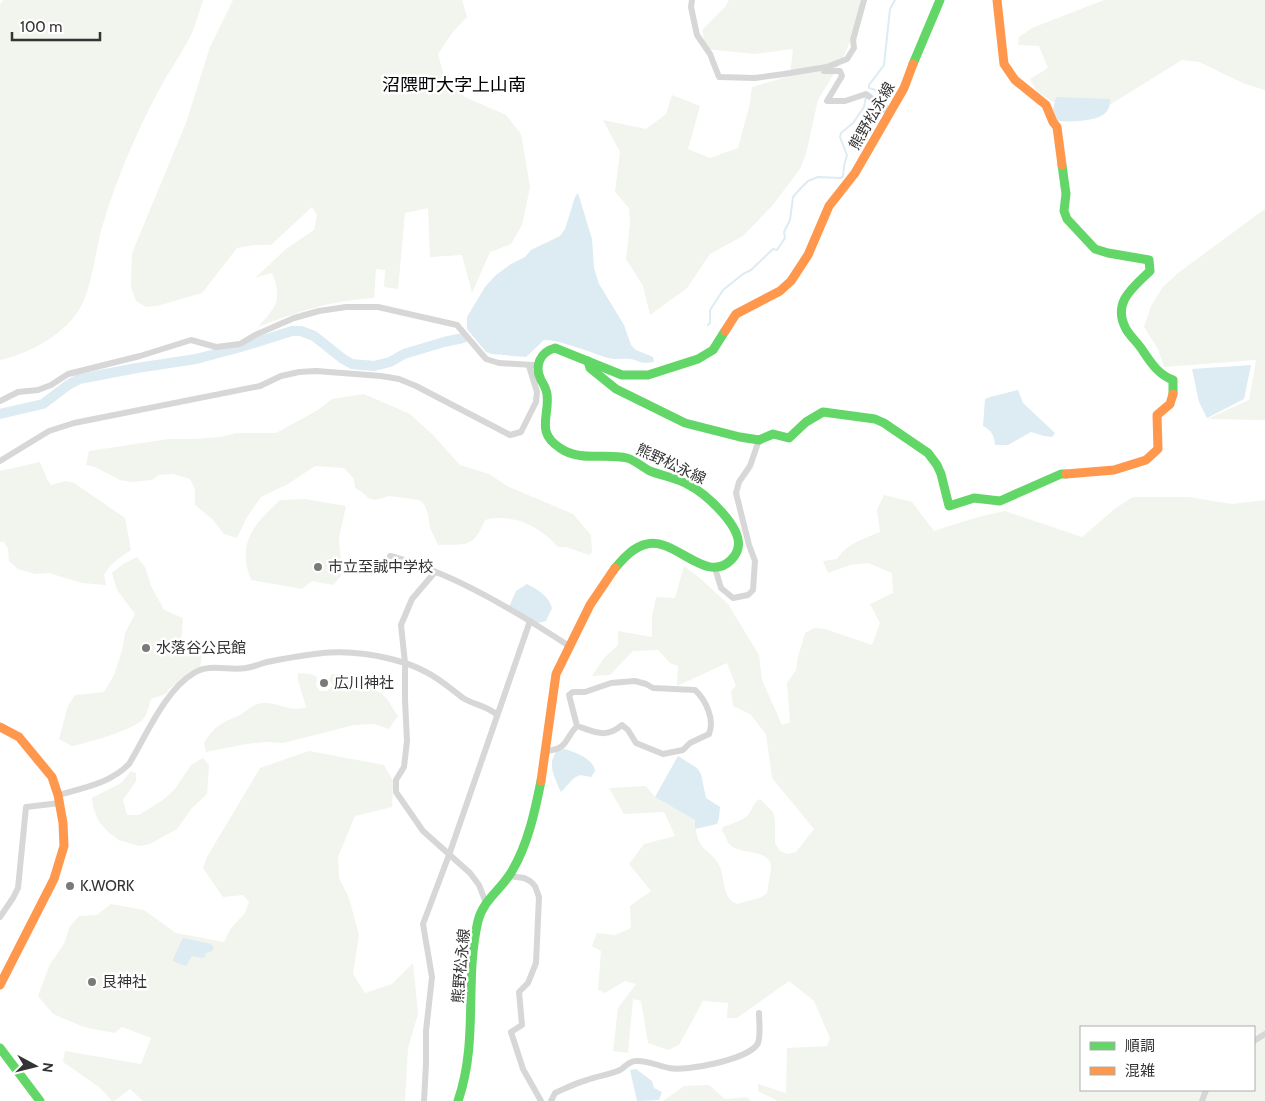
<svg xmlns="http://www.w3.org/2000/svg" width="1265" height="1101" viewBox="0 0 1265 1101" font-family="Cabin,'Noto Sans JP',sans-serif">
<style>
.green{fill:#f1f5ed;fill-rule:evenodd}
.water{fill:#ddebf3}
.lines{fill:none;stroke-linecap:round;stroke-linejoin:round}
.stream{stroke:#ddebf3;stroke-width:2}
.river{stroke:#ddebf3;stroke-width:10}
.street{stroke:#d7d7d7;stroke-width:6}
.fast{stroke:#63d668;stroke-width:9}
.slow{stroke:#ff974d;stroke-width:9}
.poi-dot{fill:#7a7a7a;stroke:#fff;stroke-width:2}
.labels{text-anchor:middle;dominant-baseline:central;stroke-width:5;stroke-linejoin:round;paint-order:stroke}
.street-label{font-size:15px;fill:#333;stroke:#fff}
.poi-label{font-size:15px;fill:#333;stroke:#fff;text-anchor:start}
.quarter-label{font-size:18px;fill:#000;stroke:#fff}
</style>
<rect width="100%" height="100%" fill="#fff"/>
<g class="green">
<path d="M3,0H203C199,13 195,27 189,39C180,56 169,71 160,88C137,131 117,177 103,224C94,252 93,294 74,317C56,339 27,354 0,360V5Z"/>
<path d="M233,0H462L467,17L452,33L438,54L445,80L465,97L506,115L521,134L530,187L522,225L511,244L490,252L472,293L462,255L430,257L428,208L405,213L398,289L384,287L385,270L376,269L374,298C333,300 296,312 258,327C276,306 283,301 272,273L255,278L286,249L314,230L317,215L312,207L271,245H254L237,248L202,293L157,306L146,307L136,301L131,287L132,253L186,123L210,47Z"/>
<path d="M729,0H861L851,39L842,60L818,100L806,154L800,169L772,206L743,236L710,254L687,288L650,315L643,286L626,259L630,224L629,208L615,192L620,152L603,120L646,129L666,114L672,95L700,106L688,149L710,158L738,148L750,103L752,87L790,76L793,49L755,54L706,49L702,30L725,7Z"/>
<path d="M1104,0H1265V90L1245,84L1199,62L1182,60L1111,104L1053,102L1037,92L1030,79L1048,68L1039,46L1018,45L1019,37L1032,28Z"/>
<path d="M1265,209V420L1207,419L1249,400L1256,360L1164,367L1158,349L1144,327L1151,306L1162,288L1178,273Z"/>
<path d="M364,394L410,414L433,435L460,465L489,474L507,486L573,514L591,535L592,552L589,555L566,547H558C540,526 512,513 485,520C473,549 466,544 438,545L430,528L428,514L424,504L419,500L389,496L375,500L368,498L362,492L355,488L354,479L344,468L315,466L288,484L261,497L247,517L237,538L224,534L212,519L195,505V489L190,479L173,474L159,475L152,480L131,482L120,480L95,467L86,465L89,451L169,439H194L221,437L236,433H276L318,410L332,399Z"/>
<path d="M40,462L47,479L51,485L65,481L74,483L125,518L131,550C120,557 110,564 104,575L106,585L82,583L49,573L35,574L18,569L9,561L8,549L4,542H0V471Z"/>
<path d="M884,495L912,502L934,531L978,517L1005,511L1082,537L1117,507L1133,497H1189L1232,504L1265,500V1101H778L758,1091V1084L786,1093L787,1048L827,1046L830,1038L814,1001L789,981L737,1018H727L728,1003L703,1001L679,1045L668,1050L648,1043L641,1001L633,999L628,1053L613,1051L618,1008L636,984L625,981L605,993L598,990L601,951L592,946L597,933L615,935L631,928L630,906L651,891L629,864L644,844L675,836L664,812L624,814L609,788L646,786L655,797L695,820C695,827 696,836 700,843C705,852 716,856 720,867C725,879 722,898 737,904C744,902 764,898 767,893C768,890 768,884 769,881C769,877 772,870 771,865C767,848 740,855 730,845C726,841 726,835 722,831L723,827C731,824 742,821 748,815C753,809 753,802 760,799L773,812L775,821V843L780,851L787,854L796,852L814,829L772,778L766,734L750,714L733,706L731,691L736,686L727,663L677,686L678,666L670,663L658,650L633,651L610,675L592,676L604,658L618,645V631L652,637V617L656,597L675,598L684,566L702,580L728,604L759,655L762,680L782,725L790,722L787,683L796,670L798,657L805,633L814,628L825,629L872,645L880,623L870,604L893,593L892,573L868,563L850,565L828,573L823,561L837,559C848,543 863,539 880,532L877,510ZM1081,1027H1254V1090H1081Z"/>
<path d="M305,499L346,506L339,538L342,575L333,585L312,581L302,589L251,580C249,573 246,567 246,560C243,534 263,516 280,500Z"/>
<path d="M137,557L145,567L151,586L164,610L183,618L180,656L202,655L200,668L169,689L166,694L151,699C149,705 148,713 144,718C135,730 87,743 72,746L59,739L68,706L75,695L104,692L114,675L122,651L125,633L135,614L117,590L112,573L123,564Z"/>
<path d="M298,673L311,674L317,677L316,686L320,691H327L333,685L329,679L332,674C347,674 373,686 384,696C390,701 393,710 398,716L389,729L374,724L354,725L283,743L266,742L246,744L206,752L204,743C215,725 222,723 240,715C248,710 253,703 264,703C279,702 290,713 306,707L298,680Z"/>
<path d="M309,751L384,765L393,781L392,807L355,816L338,857L339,878L349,898L359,935L353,974L365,993L392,984L413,963L418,1014L408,1048L405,1101H143L130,1089L114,1101H112L99,1087L63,1062L65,1051L141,1064L151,1038L122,1027L114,1033L84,1027L53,1014L38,996L50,964L64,944L70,926L79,916L97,915L111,904L144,910L176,933L224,942L231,928L245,913L249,902L243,895L223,897L203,868L207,857L260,768Z"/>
<path d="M203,758L209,765L207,794L192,808L177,829L150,844L139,846L119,840L108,832L98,820L93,807L92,798L121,783L131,771L136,773V781L123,800L127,815H139L163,800L175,789L191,765Z"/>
<path d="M709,1085L725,1099L747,1097L751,1101H663L684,1086Z"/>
</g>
<g class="water">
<path d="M1056,97L1110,99C1110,103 1110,107 1107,111C1100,122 1069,122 1056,121L1053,110Z"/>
<path d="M578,193L592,239L594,268L599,284L624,325L631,345L636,350L653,357L654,362C639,364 643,362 631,359C624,358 615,360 608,358C591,353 562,340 544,340L526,357L492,354L486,352L467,329V317L485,287L496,275L511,264L525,257L531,250L560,236L565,229L575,197Z"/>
<path d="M1251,365L1244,399L1207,418L1199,402L1192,369Z"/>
<path d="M1018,390L1023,403L1055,433L1052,437L1044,436L1031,432L1008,445H995C994,435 992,431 983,426L985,399L990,397Z"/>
<path d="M527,584C538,590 548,595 552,608L546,621L538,623L509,607L516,591Z"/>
<path d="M565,749C576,753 593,758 595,771L591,777L580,775L574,778L561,792C555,778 546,764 557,751Z"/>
<path d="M678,756L697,768L701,774L706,798L720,807L719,818L717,824L695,829V820L655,797Z"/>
<path d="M183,938L211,944L214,948L212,951L206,953L204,958L192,956L186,966L172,961Z"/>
<path d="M636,1069L652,1081L654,1088L662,1092L659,1100L637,1101L630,1070Z"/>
</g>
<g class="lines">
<g class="stream">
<path d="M888,107C880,99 882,90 869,88V85L884,65L890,9L895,0"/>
<path d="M708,325L710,323V310L723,290L743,274L751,270L773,249L777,250L785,238L784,232L790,220L793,197L800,189L808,181L818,177L840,178L843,177L844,166L847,155L840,137L841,133L853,123L864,107L866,97"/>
</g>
<path class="river" d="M0,414L43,404L68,385L79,379L137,368L196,359L241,347L292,331H301L314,336L343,359L352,364L374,366L390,362L404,354L444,342L463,338"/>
<g class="street">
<path d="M692,0L691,7L697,35L710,54L719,77L755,78L784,74L827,67L847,59L854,48L853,40L864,0"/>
<path d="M824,71H840L842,76L827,101H845L866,94C875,100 880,108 890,113"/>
<path d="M0,401L18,392L38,390L51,385L68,374L140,356L191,340L216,347L240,344L255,335L294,318L319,311L346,307H378L457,325L486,359L499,363L533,365"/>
<path d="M0,461L49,431L74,423L260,386L281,376L299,372L316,371L381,376L399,379L416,386L510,435L521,432L536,402L537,392L529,366"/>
<path d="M390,556C408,560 424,567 441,574C486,593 528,619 569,646"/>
<path d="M715,568L721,588L733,598L748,595L753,590L755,561L749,545L736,493L739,482L750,466L759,440"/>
<path d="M435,572L412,599L401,625L405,663V700L407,741L404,767L396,780V792L423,831L470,873L479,885L486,903"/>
<path d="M546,751C569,749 564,739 577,726C595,732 606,739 622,725L628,730L636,743L663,754L683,750L690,743L709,734C715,720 706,700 695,690L653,688L646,684L635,681L611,683L585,692H573L569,695L577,726"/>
<path d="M58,795C83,788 111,783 129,764C146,736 165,690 194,673C210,663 228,671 246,668C253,667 260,664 267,662C314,653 343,647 391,659C403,662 415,666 426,672C440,679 451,689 463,698C474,705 488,706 497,715"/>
<path d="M509,876L524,878L530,881L535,886L539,897L536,963L528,983L519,992L522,1025L511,1032L523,1069L541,1101"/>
<path d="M0,917L13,898L18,888L26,807L60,803"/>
<path d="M1254,1041L1265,1034"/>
<path d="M424,1101L426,1064V1031L432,977L423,924L449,855L530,621"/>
<path d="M551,1101L555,1093C566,1088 576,1083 587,1080C598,1076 609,1075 620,1070C625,1067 629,1061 636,1061C647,1060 658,1066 669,1068C685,1072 751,1059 758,1043C761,1034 759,1022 759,1013"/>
<path d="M1202,1101L1206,1090"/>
</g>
<g class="fast">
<path d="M913,64L940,0"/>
<path d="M1062,165L1066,194L1064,211L1067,219L1095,249L1108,253L1149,260L1150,271C1132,288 1112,303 1126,329C1130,336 1136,341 1141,348C1150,361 1157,374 1173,380V394"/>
<path d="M588,361L590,368L616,389L685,423L740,437L759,440L773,434L789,438L806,422L823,412L875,419L884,423L928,453L937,465L941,474L949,506L974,498L1000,501L1061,474H1066"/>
<path d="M615,568C624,558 633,547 647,544C675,537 706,585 731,560C734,557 737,553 738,548C743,527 706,494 689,485C677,478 663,476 650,471C642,467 635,460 627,458C605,453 580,462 560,448C535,432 550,416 547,394C546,388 544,385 541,380C534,366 540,352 555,348L622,375H648L698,359L713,350L725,331"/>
<path d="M0,1048L40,1101"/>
<path d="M458,1101C479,1040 464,981 478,921C483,900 502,889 512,871C528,844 535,811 541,781"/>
</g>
<g class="slow">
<path d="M997,0L1004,64L1015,80L1046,105L1053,122L1057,127L1062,165"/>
<path d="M725,331L736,314L780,291L791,281L808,255L829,206L855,173L904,88L913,64"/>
<path d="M1066,474L1114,470L1146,460L1158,449L1157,415L1170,404L1173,394"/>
<path d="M0,727L19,737L52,777L58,795L63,823L64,846L54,879L0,985"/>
<path d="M541,781L556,674L590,605L615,568"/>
</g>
</g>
<g class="poi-dot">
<circle cx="318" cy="567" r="5"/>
<circle cx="146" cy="648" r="5"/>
<circle cx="324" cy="683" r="5"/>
<circle cx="70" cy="886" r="5"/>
<circle cx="92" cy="982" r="5"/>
</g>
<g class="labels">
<g class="street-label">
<text transform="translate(872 116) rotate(-60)">熊野松永線</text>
<text transform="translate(671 464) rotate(25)">熊野松永線</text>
<text transform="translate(461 966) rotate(-85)">熊野松永線</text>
</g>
<g class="poi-label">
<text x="328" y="567">市立至誠中学校</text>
<text x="156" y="648">水落谷公民館</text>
<text x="334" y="683">広川神社</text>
<text x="80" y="886">K.WORK</text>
<text x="102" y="982">艮神社</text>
</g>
<g class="quarter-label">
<text x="454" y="85">沼隈町大字上山南</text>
</g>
</g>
<rect x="1080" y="1026" width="175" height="65" fill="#ffffff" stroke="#adadad"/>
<rect x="1090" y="1042" width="25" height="8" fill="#63d668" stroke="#adadad"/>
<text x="1125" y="1051" font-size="15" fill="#333333">順調</text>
<rect x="1090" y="1067" width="25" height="8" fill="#ff974d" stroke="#adadad"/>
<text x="1125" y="1076" font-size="15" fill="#333333">混雑</text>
<g transform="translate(35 1066) rotate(97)" stroke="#ffffff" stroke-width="4" paint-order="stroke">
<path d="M0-4L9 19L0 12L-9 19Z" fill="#333333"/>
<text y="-8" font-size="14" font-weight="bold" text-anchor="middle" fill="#333333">N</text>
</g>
<path d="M12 32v8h88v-8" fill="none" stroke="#333333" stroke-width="2.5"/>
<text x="20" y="32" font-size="15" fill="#333333" stroke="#ffffff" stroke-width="4" paint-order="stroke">100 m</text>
</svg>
